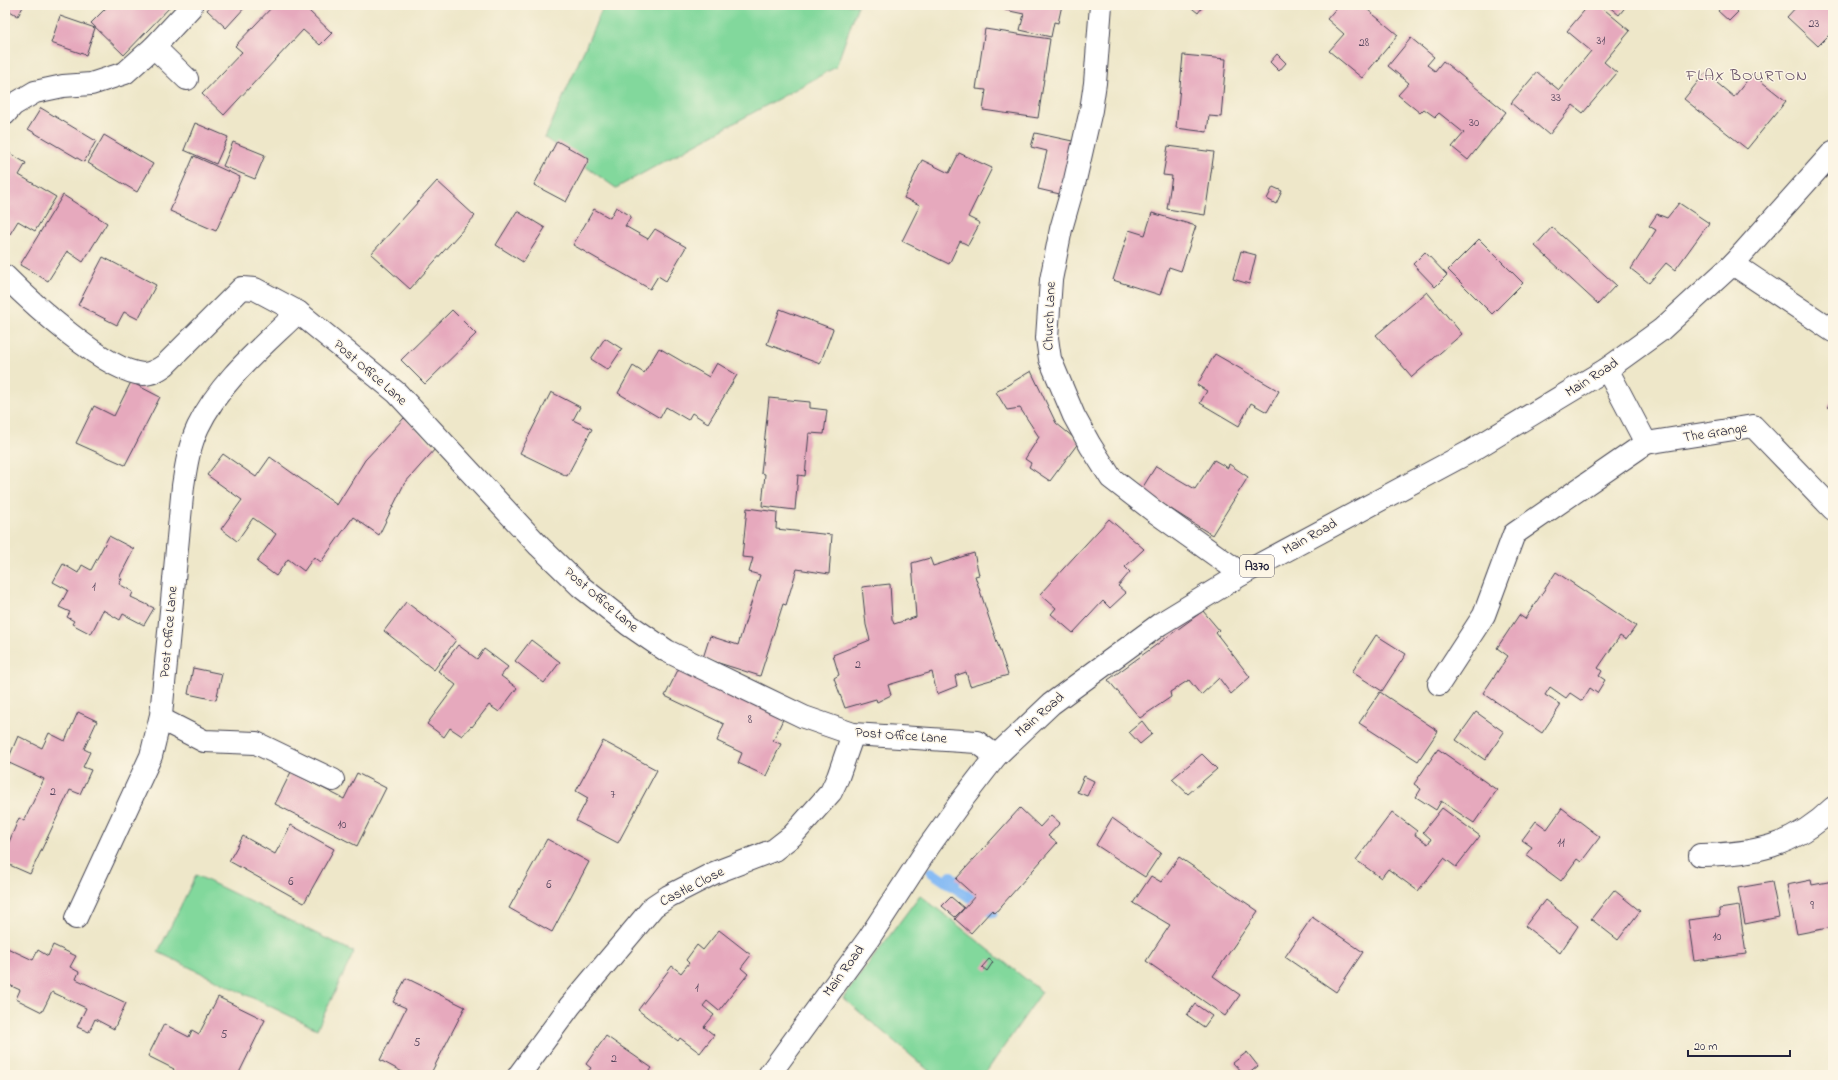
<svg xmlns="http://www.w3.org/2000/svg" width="1838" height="1080" viewBox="0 0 1838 1080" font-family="'Indie Flower',sans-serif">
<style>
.green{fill:#82d89c;stroke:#527d6c}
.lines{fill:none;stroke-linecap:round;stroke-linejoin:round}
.stream{stroke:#84baf4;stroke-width:10}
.building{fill:#e6a9bd}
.minor-casing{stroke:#414050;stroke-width:24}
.major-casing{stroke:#414050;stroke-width:24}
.minor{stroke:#fff;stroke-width:22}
.major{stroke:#fff;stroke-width:22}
.labels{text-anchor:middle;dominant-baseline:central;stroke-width:3;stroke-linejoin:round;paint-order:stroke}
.number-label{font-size:12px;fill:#53445c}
.shield{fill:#fcf5e5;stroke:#63616e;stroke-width:1}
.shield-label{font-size:13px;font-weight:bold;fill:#22223b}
.street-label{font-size:14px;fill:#22223b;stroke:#fcf5e5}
.quarter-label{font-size:16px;letter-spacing:1px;fill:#675168;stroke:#fcf5e5}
</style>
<rect width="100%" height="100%" fill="#fcf5e5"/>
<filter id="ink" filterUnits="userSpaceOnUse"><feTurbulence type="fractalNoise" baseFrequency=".025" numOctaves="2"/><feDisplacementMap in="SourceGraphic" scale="8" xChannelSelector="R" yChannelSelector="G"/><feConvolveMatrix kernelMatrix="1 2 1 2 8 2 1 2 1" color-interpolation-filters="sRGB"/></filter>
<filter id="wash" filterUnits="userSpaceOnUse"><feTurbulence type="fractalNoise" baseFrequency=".012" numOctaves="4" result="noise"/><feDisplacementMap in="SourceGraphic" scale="16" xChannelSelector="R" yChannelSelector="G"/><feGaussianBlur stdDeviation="0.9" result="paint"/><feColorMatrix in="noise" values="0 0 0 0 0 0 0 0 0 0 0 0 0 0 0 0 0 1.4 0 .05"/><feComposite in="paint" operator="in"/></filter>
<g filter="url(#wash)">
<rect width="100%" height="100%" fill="#eee7c9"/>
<g class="green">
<path d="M604,5H858L836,67L616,188L545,138Z"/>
<path d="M196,875L354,952L317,1029L158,952Z"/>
<path d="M920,895L1042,992L984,1075H934L843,998Z"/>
</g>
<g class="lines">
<g class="stream">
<path d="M931,872L993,913"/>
<path d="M946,882L951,876L956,881"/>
</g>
</g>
<g id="blocks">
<g class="building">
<path d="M5,5H24L18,16L5,8Z"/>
<path d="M109,5H172L124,55L91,23Z"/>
<path d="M211,5H247L226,28L207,10Z"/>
<path d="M274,5H316L309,11L332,33L320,45L303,30L224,115L202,94L242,52L235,46Z"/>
<path d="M1006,5H1062L1058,23L1054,22L1051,37L1020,30L1024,14L1005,10Z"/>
<path d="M1067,5H1078L1077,8Z"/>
<path d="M1188,5H1204L1198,13Z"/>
<path d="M1339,5H1362L1398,35L1362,78L1329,51L1344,34L1327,19Z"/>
<path d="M1589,5H1599L1630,31L1604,62L1617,73L1583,113L1573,105L1549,135L1511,103L1537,72L1559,90L1591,51L1567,31Z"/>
<path d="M1607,5H1627L1619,15Z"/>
<path d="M1723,5H1731L1738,12L1729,21L1718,11Z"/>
<path d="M1798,5H1833V31L1818,46L1787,17Z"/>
<path d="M60,16L95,28L86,55L51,43Z"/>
<path d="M985,29L1050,39L1038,118L983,110L986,90L976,89Z"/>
<path d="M1411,38L1434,57L1427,65L1435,71L1443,61L1506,112L1468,160L1452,147L1464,133L1439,113L1435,117L1424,109L1420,113L1398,95L1409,83L1388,66Z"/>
<path d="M1277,54L1286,63L1279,71L1270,62Z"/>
<path d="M1183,55L1226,59L1221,117L1209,116L1207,132L1176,128Z"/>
<path d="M1705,73L1734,97L1752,74L1786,101L1747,149L1684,99Z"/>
<path d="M41,108L96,141L84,162L28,129Z"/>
<path d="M195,123L228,137L216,164L184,150Z"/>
<path d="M1035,133L1077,142L1064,195L1038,189L1047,151L1031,147Z"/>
<path d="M104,135L153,164L137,192L88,163Z"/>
<path d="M557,141L589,159L566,202L534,185Z"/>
<path d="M233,142L265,155L255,179L223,166Z"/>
<path d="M1168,146L1214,152L1205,215L1167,209L1172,176L1163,175Z"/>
<path d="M9,153L26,163L19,175L56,197L35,231L18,221L10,234L5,231V160Z"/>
<path d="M959,153L992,168L968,217L980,223L968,245L960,241L949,264L902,241L920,205L904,198L922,160L949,173Z"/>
<path d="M194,156L240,177L216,231L170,211Z"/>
<path d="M437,181L475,216L410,289L371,254Z"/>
<path d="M1273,187L1282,191L1276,204L1267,199Z"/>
<path d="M63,195L107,223L83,262L67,251L48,281L20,265Z"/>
<path d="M1679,203L1709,223L1675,270L1666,263L1649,283L1631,269L1656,230L1649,226L1657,214L1667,218Z"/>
<path d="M616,207L631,216L625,226L648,239L655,229L686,247L666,281L658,276L650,289L573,245L594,209L610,218Z"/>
<path d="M517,211L545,228L523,262L496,245Z"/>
<path d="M1152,213L1196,226L1181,271L1169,267L1160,295L1113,280L1129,230L1145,235Z"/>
<path d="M1552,227L1616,285L1598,304L1535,246Z"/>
<path d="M1479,239L1523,283L1492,314L1448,270Z"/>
<path d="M1241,251L1256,255L1249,284L1233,279Z"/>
<path d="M1425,252L1447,275L1435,287L1413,264Z"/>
<path d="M103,257L156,285L138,319L124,312L117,325L78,305Z"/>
<path d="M1427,292L1462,334L1412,377L1376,335Z"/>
<path d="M780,309L833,329L820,364L767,344Z"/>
<path d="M452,310L476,334L425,384L401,360Z"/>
<path d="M605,338L622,349L608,370L591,359Z"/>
<path d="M659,348L709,377L717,363L737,375L708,423L692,413L688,420L666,407L660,418L618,393L633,366L644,373Z"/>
<path d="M1215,354L1279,391L1267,412L1251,403L1239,426L1200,403L1207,391L1197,385Z"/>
<path d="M1031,371L1056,423L1079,442L1050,481L1029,467L1031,463L1025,459L1039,437L1020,408L1007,410L996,392Z"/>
<path d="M131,382L160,397L125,465L76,443L94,406L114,416Z"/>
<path d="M551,392L580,407L573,420L592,429L567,476L520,453Z"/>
<path d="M769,398L810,402V408L827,410L824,434L809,433L805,476L798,475L795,510L762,506L765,474L761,473Z"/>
<path d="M1833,398V410L1828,407Z"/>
<path d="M404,418L436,448L404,484L379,535L353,517L321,562L314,557L304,571L288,559L276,576L257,562L276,534L253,518L237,541L221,529L242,500L207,475L223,454L256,477L270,457L337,505L365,460Z"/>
<path d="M1214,460L1228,468L1229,464L1248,477L1212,535L1141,490L1156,466L1195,489Z"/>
<path d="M747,508L777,512L776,529L832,535L829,574L797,569L786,605L783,604L760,676L703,658L710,636L738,645L760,575L749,572L753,558L742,557Z"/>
<path d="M1109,519L1144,549L1125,567L1130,572L1118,586L1126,593L1110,608L1103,601L1073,633L1051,614L1056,608L1040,594Z"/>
<path d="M109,536L134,549L119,578L122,579L119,584L133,592L131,597L154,608L144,625L123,614L120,620L103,610L91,634L72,624L74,621L67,617L70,612L59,607L68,590L53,582L63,564L78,573L82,565L91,570Z"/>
<path d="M974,553L979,575L975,576L1008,675L970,686L966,672L955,676L957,686L937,694L932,672L888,685L891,695L877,702L876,699L845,708L834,678L839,675L833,655L870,640L866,625L862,587L890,584L892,619L894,624L916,617L912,563L930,558L933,566Z"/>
<path d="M1556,572L1636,626L1626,640L1620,636L1598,668L1602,671L1599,676L1605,680L1597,693L1590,688L1582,701L1570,693L1566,698L1550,687L1545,695L1561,705L1542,733L1483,693L1508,656L1497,648L1519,615L1525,619Z"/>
<path d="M406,602L456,640L434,670L384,631Z"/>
<path d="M1203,611L1219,630L1216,633L1250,677L1231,694L1219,678L1201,695L1189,680L1170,692L1171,697L1140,718L1108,680Z"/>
<path d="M1376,635L1406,654L1382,691L1352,672Z"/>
<path d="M531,640L560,662L544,683L515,661Z"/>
<path d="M458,645L477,659L484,649L508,667L501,676L517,688L499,712L489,705L472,727L471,726L462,736L450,728L444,737L427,724L456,685L438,671Z"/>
<path d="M681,664L784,717L773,741L781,744L766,776L738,763L742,753L717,741L724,724L665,696Z"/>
<path d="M193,668L222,674L216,700L188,694Z"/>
<path d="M1380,692L1438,731L1418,761L1359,723Z"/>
<path d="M78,712L97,721L84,749L90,752L83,767L91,770L80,794L70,790L30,874L5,863V841L9,842L19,818L24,821L44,779L7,762L18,736L42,748L49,733L65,741Z"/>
<path d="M1476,712L1504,732L1485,760L1456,740Z"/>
<path d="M1142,721L1152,734L1140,744L1129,732Z"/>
<path d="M603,741L657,770L618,843L576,821L588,798L576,791Z"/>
<path d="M1438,749L1497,790L1474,823L1441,801L1436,810L1416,797L1421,789L1414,784Z"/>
<path d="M1202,754L1217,769L1188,794L1172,779Z"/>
<path d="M291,772L344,799L357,773L386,788L357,846L275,804Z"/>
<path d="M1084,776L1094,781L1087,796L1077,792Z"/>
<path d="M1020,808L1040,827L1051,815L1060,823L1048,836L1057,843L995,913L992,910L971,933L955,919L975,896L956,879Z"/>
<path d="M1442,808L1480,836L1456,867L1444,858L1418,891L1388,869L1381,878L1356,860L1392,812L1417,831L1415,835L1428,844L1431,839L1423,832Z"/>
<path d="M1562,808L1600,837L1581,862L1577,859L1561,881L1526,855L1532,847L1522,840L1536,821L1547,829Z"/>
<path d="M1112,818L1161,853L1145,877L1096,845Z"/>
<path d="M291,825L334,849L304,903L229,861L243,836L275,854Z"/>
<path d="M547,839L589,862L552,932L509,908Z"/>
<path d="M1179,857L1258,911L1213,976L1240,995L1225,1016L1146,961L1170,925L1133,903L1151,876L1161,882Z"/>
<path d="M1811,880L1812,885L1833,881V927L1797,934L1787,885Z"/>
<path d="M1772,882L1779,917L1745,924L1738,888Z"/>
<path d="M1614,890L1640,911L1618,940L1591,919Z"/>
<path d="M951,897L964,908L955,917L942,906Z"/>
<path d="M1545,900L1578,926L1560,953L1525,926Z"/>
<path d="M1739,906L1746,954L1694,961L1688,920L1720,916L1719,909Z"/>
<path d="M1312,917L1363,952L1336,992L1285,957Z"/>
<path d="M719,930L751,955L741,968L748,974L719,1011L707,1001L703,1006L714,1015L704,1027L714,1035L700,1053L680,1038L678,1041L638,1010L672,966L681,973L689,963L686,960L697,945L703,950Z"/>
<path d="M53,945L76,956L70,967L79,972L76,979L126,1003L114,1029L95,1019L89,1032L77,1027L86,1008L52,992L42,1012L16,999L20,990L5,983V947L33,960L38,950L48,956Z"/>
<path d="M989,959L993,962L987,971L982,967Z"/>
<path d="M406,978L465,1007L430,1075H408L380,1060L406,1008L393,1002Z"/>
<path d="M218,997L265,1020L238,1075H171L174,1069L148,1056L164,1024L189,1037L192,1030L199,1034Z"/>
<path d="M1195,1004L1212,1016L1204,1027L1187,1015Z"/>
<path d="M606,1036L652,1068L647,1075H586L591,1068L586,1064Z"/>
<path d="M1247,1052L1258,1066L1247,1075H1244L1233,1063Z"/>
</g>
</g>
</g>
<g filter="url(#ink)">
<use href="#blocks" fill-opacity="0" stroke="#414050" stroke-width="1"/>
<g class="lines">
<defs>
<g id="minor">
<path d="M1101,5L1095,83L1091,110L1075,180L1061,229L1051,280L1047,338L1050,359L1074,416L1090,445L1111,478L1155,512L1242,574"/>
<path d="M154,47L187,79"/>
<path d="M5,114L13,105L35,92L63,86L91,84L125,73L154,47L191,7"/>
<path d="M1733,264L1833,331"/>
<path d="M5,276C31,302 106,372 143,374C152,374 158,370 165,365L242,288L255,289L298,312"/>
<path d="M1607,369L1646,443L1753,426L1833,509"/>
<path d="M1439,684L1484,615L1514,534L1646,443"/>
<path d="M161,719L204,741L256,743L333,780"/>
<path d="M1700,855C1754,854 1793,847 1833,808"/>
<path d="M76,918L151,756L161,715L183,486C186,466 189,446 198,427C220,381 262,347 298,312L397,393L539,546L580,586L629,625L667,651L804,717L853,734L977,742L996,756"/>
<path d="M519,1075L570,1006L654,906L669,896L714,873L774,850L792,836L831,792L838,777L853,734"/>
</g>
<path id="major" d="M769,1075L869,938L929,846L962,800L996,756L1051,704L1160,624L1242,574L1471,451L1607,369L1661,330L1733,264L1833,152"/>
</defs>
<use href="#minor" class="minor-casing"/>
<use href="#major" class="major-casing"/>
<use href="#minor" class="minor"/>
<use href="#major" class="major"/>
</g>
</g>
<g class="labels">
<g class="number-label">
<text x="1814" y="24">23</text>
<text x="1601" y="41">31</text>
<text x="1364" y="43">28</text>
<text x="1556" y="98">33</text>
<text x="1474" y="123">30</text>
<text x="94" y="587">1</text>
<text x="858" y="665">2</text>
<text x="750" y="720">8</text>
<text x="53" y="792">2</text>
<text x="613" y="795">7</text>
<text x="342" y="825">10</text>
<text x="1561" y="843">11</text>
<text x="291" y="882">6</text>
<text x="549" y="885">6</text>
<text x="1812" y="906">9</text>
<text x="1717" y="937">10</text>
<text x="697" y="988">1</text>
<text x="224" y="1035">5</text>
<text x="417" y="1043">5</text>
<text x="614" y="1059">2</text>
</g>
<rect class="shield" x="1240" y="555" width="34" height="22" rx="3"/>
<g class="shield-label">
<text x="1257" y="566">A370</text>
</g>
<g class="street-label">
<text transform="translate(1050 316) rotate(-88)">Church Lane</text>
<text transform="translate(370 373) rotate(41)">Post Office Lane</text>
<text transform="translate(1592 378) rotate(-33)">Main Road</text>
<text transform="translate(1715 433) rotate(-9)">The Grange</text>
<text transform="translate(1310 537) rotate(-29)">Main Road</text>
<text transform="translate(601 600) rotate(40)">Post Office Lane</text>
<text transform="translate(169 632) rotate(-85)">Post Office Lane</text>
<text transform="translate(1040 715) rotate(-41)">Main Road</text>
<text transform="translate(901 736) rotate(4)">Post Office Lane</text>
<text transform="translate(692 887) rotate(-27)">Castle Close</text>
<text transform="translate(844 971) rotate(-54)">Main Road</text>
</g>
<g class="quarter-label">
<text x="1747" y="76">FLAX BOURTON</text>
</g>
</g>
<rect width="1838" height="1080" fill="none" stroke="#fcf5e5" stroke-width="20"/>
<path d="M1688 1050v6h102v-6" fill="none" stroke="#22223b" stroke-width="2"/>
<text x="1694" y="1050" font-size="12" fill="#22223b" stroke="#fcf5e5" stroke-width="3" paint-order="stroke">20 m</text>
</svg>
